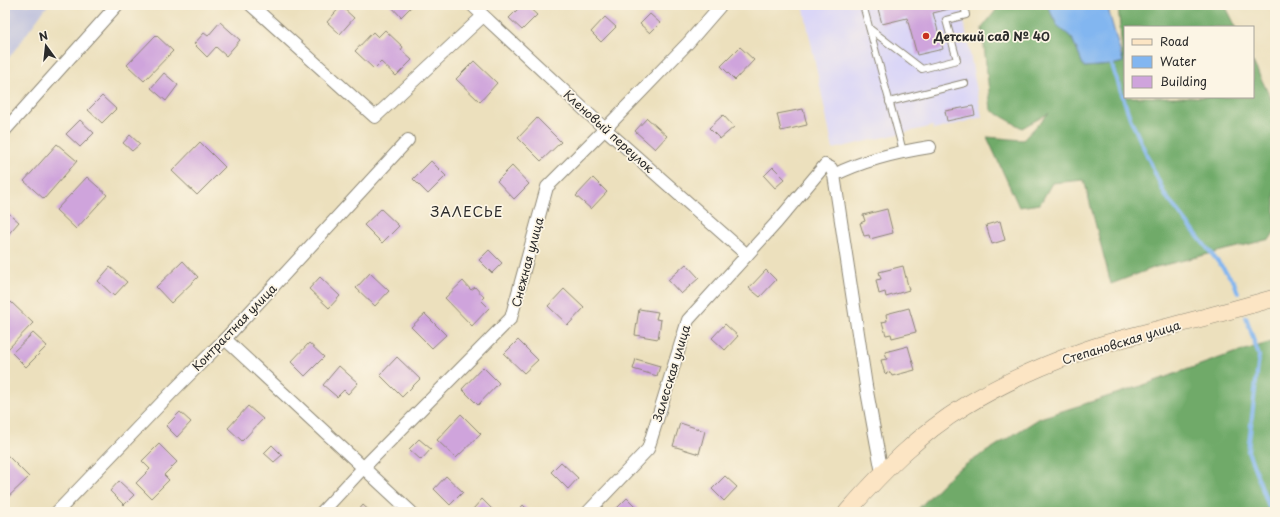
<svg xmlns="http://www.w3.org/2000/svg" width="1280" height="517" viewBox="0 0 1280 517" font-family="'Playpen Sans',sans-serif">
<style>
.built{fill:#dad6f7}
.industrial{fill:#c0c2dd}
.forest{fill:#6faa69;stroke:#4d6a4a}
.water{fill:#82b6f0;stroke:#56708e}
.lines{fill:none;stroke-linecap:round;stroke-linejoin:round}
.stream{stroke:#82b6f0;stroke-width:4}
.building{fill:#cfa4dc}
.lane-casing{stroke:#8c8674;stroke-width:8}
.street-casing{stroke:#8c8674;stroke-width:14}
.secondary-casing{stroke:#8c8674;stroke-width:18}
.lane{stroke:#fff;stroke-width:6}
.street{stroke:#fff;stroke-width:12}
.secondary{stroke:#fce5c4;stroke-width:17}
.poi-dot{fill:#c8321e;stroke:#fcf5e5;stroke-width:1.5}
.labels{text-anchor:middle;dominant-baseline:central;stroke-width:3.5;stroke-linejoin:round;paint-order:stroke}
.poi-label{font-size:12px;font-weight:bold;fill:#2b2b2b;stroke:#fcf5e5;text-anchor:start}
.street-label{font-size:12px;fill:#2b2b2b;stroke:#fcf5e5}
.quarter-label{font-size:14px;letter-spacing:1px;fill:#2b2b2b;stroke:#fcf5e5}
</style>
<rect width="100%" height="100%" fill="#fcf5e5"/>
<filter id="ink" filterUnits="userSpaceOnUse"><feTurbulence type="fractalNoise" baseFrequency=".025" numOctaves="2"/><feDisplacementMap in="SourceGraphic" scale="8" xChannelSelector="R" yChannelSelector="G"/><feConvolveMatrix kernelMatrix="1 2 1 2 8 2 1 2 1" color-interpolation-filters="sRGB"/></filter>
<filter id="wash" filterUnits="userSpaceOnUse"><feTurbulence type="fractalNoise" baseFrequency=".012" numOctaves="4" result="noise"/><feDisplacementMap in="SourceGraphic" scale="16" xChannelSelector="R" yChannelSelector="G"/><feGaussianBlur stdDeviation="0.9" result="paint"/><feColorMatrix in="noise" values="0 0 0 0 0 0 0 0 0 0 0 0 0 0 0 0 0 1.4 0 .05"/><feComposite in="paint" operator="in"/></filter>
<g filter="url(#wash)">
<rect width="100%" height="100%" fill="#ece0bd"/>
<path class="built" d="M803,5H963L966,17L964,22L982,117L934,130L933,126L833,149Z"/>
<path class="industrial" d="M5,5H48L5,63Z"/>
<g class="forest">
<path d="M1000,5H1047L1057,25L1072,38L1084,67L1112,65L1123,62L1118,5H1225L1236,27H1125V97H1253V62L1275,107V231L1270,239L1156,267L1111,284L1084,180L1052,183L1040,204L1019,207L987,137L1023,140L1049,113L1022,128L991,110L982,28Z"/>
<path d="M1275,341V512H915L954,472L1040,418L1138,387L1228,355Z"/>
</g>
<path class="water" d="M1047,5H1107L1123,62L1112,65L1084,67L1072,38L1057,25Z"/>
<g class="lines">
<g class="stream">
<path d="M1112,65L1130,118L1165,195L1234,282L1238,293"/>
<path d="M1246,317L1259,356L1248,451L1271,512"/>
</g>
</g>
<g id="blocks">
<g class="building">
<path d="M390,5H413L401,17Z"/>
<path d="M522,5H526L537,15L522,30L509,18Z"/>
<path d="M877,5H952L953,8L933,13L943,49L917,55L907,18L882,24Z"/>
<path d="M341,6L354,18L340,34L327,22Z"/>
<path d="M650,14L660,23L650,33L640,24Z"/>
<path d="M605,17L616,27L601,42L591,32Z"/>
<path d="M220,22L240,40L226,56L216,47L207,57L194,44L204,33L208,36Z"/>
<path d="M385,30L403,47L401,50L412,60L396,76L381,62L374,69L355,51L373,32L378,37Z"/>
<path d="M156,35L173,51L144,81L127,65Z"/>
<path d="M740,47L754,60L735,80L721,66Z"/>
<path d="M474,61L497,83L480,102L456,79Z"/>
<path d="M164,73L178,85L166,101L151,88Z"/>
<path d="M102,96L116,109L102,123L88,110Z"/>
<path d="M973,106L975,115L947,121L945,111Z"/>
<path d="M803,109L807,125L781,131L777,114Z"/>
<path d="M723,115L734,127L720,139L709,128Z"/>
<path d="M537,118L561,142L541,161L518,138Z"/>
<path d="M647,118L667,136L655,149L635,131Z"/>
<path d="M80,120L94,133L80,147L66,134Z"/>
<path d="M130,135L140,144L132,151L123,143Z"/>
<path d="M200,142L225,167L197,195L172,171Z"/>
<path d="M57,144L77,161L44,199L24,181Z"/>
<path d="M431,161L446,176L428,194L413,179Z"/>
<path d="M512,166L529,184L514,199L497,181Z"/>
<path d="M773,167L785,179L775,188L764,176Z"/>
<path d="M87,177L107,195L76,229L56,210Z"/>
<path d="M593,178L607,192L591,209L576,196Z"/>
<path d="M381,209L399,226L382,243L364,225Z"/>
<path d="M887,209L893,233L870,239L869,235L864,236L860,223L865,221L863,215Z"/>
<path d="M5,210L19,222L5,238Z"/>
<path d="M1000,221L1005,240L992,244L986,225Z"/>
<path d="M489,250L502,263L492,273L479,260Z"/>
<path d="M183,261L198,277L171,303L156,287Z"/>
<path d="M686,264L699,278L681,294L668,280Z"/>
<path d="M903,266L909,290L886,297L885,292L879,294L876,280L881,279L879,272Z"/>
<path d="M110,267L127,282L114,296L98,281Z"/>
<path d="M766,270L776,280L760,297L749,288Z"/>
<path d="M370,273L389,291L375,306L356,288Z"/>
<path d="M320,277L340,296L329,308L309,289Z"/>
<path d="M463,281L471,290L475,287L484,297L481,300L489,308L472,326L445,298Z"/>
<path d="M564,289L584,308L568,325L548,306Z"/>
<path d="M11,302L33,323L7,350L5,347V308Z"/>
<path d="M909,308L916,332L892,338L891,334L886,335L882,322L887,321L886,314Z"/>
<path d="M639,309L658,312L656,319L661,320L658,339L635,335Z"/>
<path d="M425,314L446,335L432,348L411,327Z"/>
<path d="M725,324L738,336L725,350L712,338Z"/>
<path d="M33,333L47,346L26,367L12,353Z"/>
<path d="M518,340L538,360L524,373L504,354Z"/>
<path d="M309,343L324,357L305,376L291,362Z"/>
<path d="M908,346L915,370L892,376L890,372L885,374L881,360L887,359L885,352Z"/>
<path d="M397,357L420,379L402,397L380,375Z"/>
<path d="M636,359L660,366L657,376L633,369Z"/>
<path d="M339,366L358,383L348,394L344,390L337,397L323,385Z"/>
<path d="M483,367L499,383L478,405L462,389Z"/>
<path d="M248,406L263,419L242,441L228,428Z"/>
<path d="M180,412L191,422L177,437L166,426Z"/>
<path d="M461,414L481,434L456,458L437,440Z"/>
<path d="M680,423L705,431L699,454L673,446Z"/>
<path d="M419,439L431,449L421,460L409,449Z"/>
<path d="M159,444L177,462L164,475L169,480L151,498L136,483L150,469L142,461Z"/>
<path d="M272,445L282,455L274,462L264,453Z"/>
<path d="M5,453L29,477L5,500Z"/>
<path d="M561,462L578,478L568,489L551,472Z"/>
<path d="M446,476L463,492L450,505L434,489Z"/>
<path d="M725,476L737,487L724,501L712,489Z"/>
<path d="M119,481L134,495L124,505L110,491Z"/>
<path d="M627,498L638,509L636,512H613Z"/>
<path d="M482,499L495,512H477L473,509Z"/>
<path d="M363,505L371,512H357Z"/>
<path d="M523,505L530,512H517Z"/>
</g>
</g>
</g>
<g filter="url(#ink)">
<use href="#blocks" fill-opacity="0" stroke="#8c8674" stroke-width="1"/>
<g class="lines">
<defs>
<g id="lane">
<path d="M863,5L903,151"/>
<path d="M870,29L922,69L957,60L946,20L966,15L964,5"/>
<path d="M889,102L965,83"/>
</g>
<g id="street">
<path d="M251,5L375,117L483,16"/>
<path d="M472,5L605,129L747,255"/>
<path d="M5,130L117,5"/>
<path d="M225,339L411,512"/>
<path d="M882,473L866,386L834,175C864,160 897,152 930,147"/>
<path d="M57,512L172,392L225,339L408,140"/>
<path d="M322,512L364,467L511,318L547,187L605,129L688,43L721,5"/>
<path d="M588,512L648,449L688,320L777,222L825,165L831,168L834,175"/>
</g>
<path id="secondary" d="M847,512C882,472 919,434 965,406C1001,384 1041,366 1080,352C1112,340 1146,333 1179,324C1211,316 1243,307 1275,298"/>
</defs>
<use href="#lane" class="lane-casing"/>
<use href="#street" class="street-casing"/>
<use href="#secondary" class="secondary-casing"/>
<use href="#lane" class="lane"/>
<use href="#street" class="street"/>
<use href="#secondary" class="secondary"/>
</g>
</g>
<circle class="poi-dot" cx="926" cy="36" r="4"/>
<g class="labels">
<g class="poi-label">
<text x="934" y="36">Детский сад № 40</text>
</g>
<g class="street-label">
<text transform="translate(609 131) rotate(42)">Кленовый переулок</text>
<text transform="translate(527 262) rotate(-75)">Снежная улица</text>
<text transform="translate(234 327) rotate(-46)">Контрастная улица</text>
<text transform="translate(1121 342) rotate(-17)">Степановская улица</text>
<text transform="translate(671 373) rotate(-73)">Залесская улица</text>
</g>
<g class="quarter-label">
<text x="467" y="211">ЗАЛЕСЬЕ</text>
</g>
</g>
<rect width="1280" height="517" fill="none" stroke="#fcf5e5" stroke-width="20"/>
<rect x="1124" y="26" width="130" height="72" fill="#fcf5e5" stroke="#a8a49b"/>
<rect x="1132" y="39" width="20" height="6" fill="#fce5c4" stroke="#a8a49b"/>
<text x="1160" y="46" font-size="12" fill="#2b2b2b">Road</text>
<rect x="1132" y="56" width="20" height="12" fill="#82b6f0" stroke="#a8a49b"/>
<text x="1160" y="66" font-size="12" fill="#2b2b2b">Water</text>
<rect x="1132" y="76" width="20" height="12" fill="#cfa4dc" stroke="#a8a49b"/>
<text x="1160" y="86" font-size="12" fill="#2b2b2b">Building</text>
<g transform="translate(46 46) rotate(345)" stroke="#fcf5e5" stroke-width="3" paint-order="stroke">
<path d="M0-3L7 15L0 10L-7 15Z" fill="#2b2b2b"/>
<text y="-6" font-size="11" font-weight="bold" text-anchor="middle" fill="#2b2b2b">N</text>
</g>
</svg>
